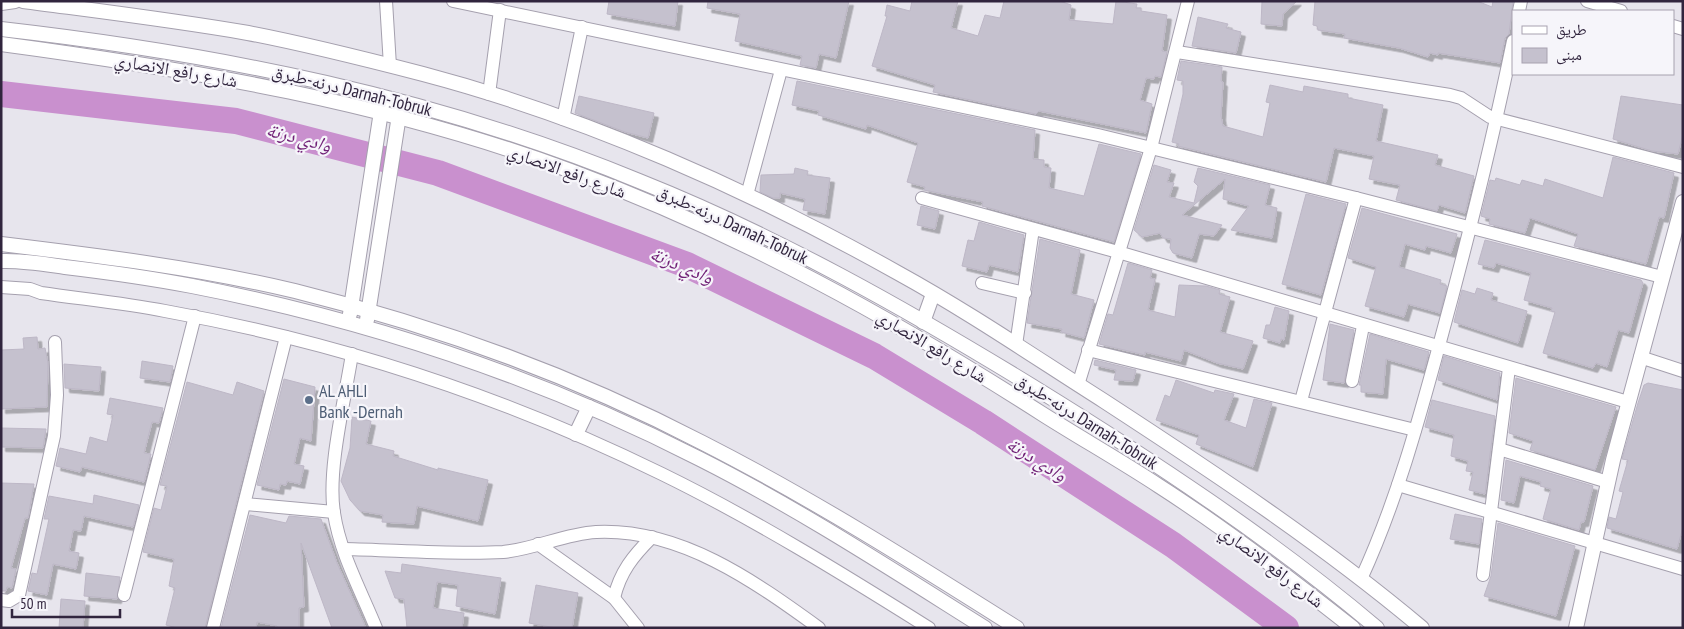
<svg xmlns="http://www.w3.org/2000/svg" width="1684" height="629" viewBox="0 0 1684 629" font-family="'PT Sans Narrow','Noto Naskh Arabic',sans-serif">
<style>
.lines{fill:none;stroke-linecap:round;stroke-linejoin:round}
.river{stroke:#c990ce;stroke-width:26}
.building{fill:#c5c1ce;stroke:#bdb7c6;filter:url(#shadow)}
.minor-casing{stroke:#a5a0ae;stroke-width:14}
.tertiary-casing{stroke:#a5a0ae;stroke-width:16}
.minor{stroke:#fff;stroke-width:12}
.tertiary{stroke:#fff;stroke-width:14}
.service-dot{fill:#5c6f8a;stroke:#f6f5fa;stroke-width:2}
.labels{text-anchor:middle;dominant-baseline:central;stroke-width:4.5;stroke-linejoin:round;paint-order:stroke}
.street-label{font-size:18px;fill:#31253e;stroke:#f6f5fa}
.service-label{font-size:18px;fill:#4e5e75;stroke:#f6f5fa;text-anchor:start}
.water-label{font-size:19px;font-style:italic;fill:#712277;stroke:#f6f5fa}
</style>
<defs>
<filter id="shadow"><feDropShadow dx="4.5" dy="4.5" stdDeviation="0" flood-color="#0004"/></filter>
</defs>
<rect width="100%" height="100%" fill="#e7e5ed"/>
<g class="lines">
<path class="river" d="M1,94L236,121L438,173L687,265L874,356L983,422L1173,545L1286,628"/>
</g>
<g class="building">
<path d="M609,1H678L675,26L607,14Z"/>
<path d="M708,1H849L836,58L819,54L816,68L800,65L802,56L735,41L740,14L707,8Z"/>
<path d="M912,1H958L951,28L978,36L985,15L1000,18L1004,1H1060L1071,5L1069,20L1113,24L1116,1L1137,4L1136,8H1141V11L1167,15L1162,51L1167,52L1161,77L1155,76L1154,79L1146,78L1140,100L1152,104L1146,133L1039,111L1036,114L933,92L935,85L872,66L887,16H885L887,5L910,11Z"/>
<path d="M1262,1H1297L1283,14L1282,26L1261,24Z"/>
<path d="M1315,1H1477L1492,7L1493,1H1513L1509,34L1505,38L1500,63L1438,53V55L1430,53L1428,57L1399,48L1344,38L1345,34L1318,30L1317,26L1313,25Z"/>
<path d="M1198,17L1228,24L1226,28L1241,32L1236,53L1192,46Z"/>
<path d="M1181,61L1222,67L1221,81L1223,82L1221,116L1223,126L1263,137L1270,103L1266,102L1270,85L1303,92L1304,86L1348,94V98L1383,105L1376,141L1438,155L1435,165L1474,176L1465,213L1439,205L1437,211L1396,200L1400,185L1369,179L1374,156L1334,148L1326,182L1178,146L1179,144L1172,142L1183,94V81L1177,80Z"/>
<path d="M797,81L1035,130L1033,159L1044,160V167L1051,168L1049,188L1084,196L1099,144L1141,154L1114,242L982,206L983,202L924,190L925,187L907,182L918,143L867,125L866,129L818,115L819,111L792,105Z"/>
<path d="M579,96L654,113L648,138L625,132L575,113Z"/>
<path d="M1621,96L1683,105V134L1678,154L1652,151L1613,139Z"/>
<path d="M1613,157L1674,173L1664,218L1659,217L1646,264L1574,246L1578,234L1530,218L1525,233L1489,224L1490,219L1481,216L1490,180L1495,181L1496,178L1520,185L1522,180L1543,186L1545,179L1603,198Z"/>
<path d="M1154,165L1171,170L1167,182L1174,183L1169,197L1194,203L1198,186L1194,182L1198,168L1270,185L1265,205L1277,208L1272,238L1231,230L1249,206L1223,199L1225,179L1182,215L1222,225L1214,236L1199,234L1192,258L1173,253L1170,248L1171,239L1163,238L1160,233L1142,237L1134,230Z"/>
<path d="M795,168L808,171L807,175L830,178L825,214L803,210L805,199L780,193V198H773L760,192L761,175L794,174Z"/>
<path d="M1306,194L1346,204L1321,295L1282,284Z"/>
<path d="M921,206L939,211L935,229L917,225Z"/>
<path d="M1362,208L1457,234L1451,253L1426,246L1425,250L1405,244L1399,267L1441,280L1440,284L1447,286L1440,313L1408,304L1404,317L1365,306L1376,267L1348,258Z"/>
<path d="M979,222L1024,235L1018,272L989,265L987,272L962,266L968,240L974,241Z"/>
<path d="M1040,239L1080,250L1071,294L1094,300L1084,338L1061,332L1062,329L1027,323Z"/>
<path d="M1485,240L1641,280L1643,283L1629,333L1618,330L1607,367L1596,363L1593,368L1543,353L1555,312L1551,311L1552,308L1524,300L1531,273L1496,263L1494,268L1478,264Z"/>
<path d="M1128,263L1152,270L1150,278L1155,279L1148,310L1175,317L1179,285L1206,286L1220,290L1219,294L1230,297L1220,332L1253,341L1243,369L1217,363L1184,350L1181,361L1145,352V355L1099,344L1108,314L1113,315Z"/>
<path d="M1477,288L1493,293L1491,300L1527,311L1518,343L1454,322L1462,290L1475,294Z"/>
<path d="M1275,307L1289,311L1284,340L1281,339L1280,343L1263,338L1266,325H1270Z"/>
<path d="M1330,324L1354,330L1344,383L1323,380Z"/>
<path d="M1370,334L1429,352L1424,370L1386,359L1383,394L1361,392V385H1359Z"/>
<path d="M37,337L38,349L45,348L48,363L47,407L1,409V350L24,349L23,338Z"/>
<path d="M1444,356L1500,373L1497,400L1438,380Z"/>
<path d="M1095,360L1136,370L1133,381L1114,380L1116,370L1094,365Z"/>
<path d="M142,361L173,366L170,382L140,378Z"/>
<path d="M64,364L101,367L99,391L65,388Z"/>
<path d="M1516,378L1616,407L1595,470L1530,450L1533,441L1509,433Z"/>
<path d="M284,379L315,387L311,441L300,438L294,464L304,466L300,484L287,481L286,485L280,484L279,490L257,485Z"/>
<path d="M1176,380L1214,393L1215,390L1234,394L1224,420L1246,428L1254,399L1272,403L1253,467L1196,444L1199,435L1156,420L1165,395L1170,397Z"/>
<path d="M187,382L233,395L237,382L264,391L205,628H177L166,625L175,588L169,586L174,559L143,552L154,508L161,510L167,486L160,485Z"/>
<path d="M1648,383L1683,390V527L1677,549L1607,528L1609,517L1616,519L1623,492L1619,491L1628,460L1622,459L1638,403L1644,385Z"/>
<path d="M110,398L163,408L159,423L152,422L144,453L151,454L144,482L82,467L80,472L56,466L60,448L86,454L90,437L107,442L113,415L107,414Z"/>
<path d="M1432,400L1495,416L1485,494L1469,490L1473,472L1466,471L1468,461L1451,456L1454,435L1425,427Z"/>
<path d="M352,417L371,421L366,444L394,451L393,456L438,470V468L488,480L478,521L417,506L414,524L382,522L383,515L360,511L350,500L341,481L350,448Z"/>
<path d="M1,428L46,429L43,448L1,447Z"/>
<path d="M1506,460L1593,486L1584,522H1581L1579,530L1543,519L1551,489L1540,486L1541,482L1520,476L1514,503L1501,500Z"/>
<path d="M1,483L34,484L28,518H25L11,568L16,569L12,588L7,587L6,591H1Z"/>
<path d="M94,495L139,505L133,527L84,516L81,531L73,530L69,551L79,553L76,569L53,564L47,595L28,591L32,573L37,574L49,519H44L49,496L93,504Z"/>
<path d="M1455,514L1482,519L1479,544L1450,539Z"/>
<path d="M250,515L286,523L289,516L321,519L337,563L366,628H332L301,543L304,607L299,608V628H278L277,626L257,622L256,628H221Z"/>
<path d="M1498,523L1575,546L1556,616L1484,596L1491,576Z"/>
<path d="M402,564L501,578L495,614L456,606L458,585L437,582L433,608L464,613L462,628H407L404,599L395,598L385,571L401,573Z"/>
<path d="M86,573L120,577L117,599L84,596Z"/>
<path d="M536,585L578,593L572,628H556L529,623Z"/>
<path d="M61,599L85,601L83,628H59Z"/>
</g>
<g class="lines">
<defs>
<g id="minor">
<path d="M386,1L390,66"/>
<path d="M453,1L1098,135L1356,198L1662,277"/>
<path d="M1587,1L1621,11"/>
<path d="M1519,11L1521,1"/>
<path d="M1673,26L1683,29"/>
<path d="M1177,52L1450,95L1461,98L1490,117L1683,167"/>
<path d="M489,94L500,10"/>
<path d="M563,119L582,27"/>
<path d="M747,195L781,70"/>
<path d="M922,198L1118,252L1628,402"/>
<path d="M982,283L1025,293"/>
<path d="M1,287L30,289L41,293C82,299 124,303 165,311C337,342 505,397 662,474C754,519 843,574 929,628"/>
<path d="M1016,345L1033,229"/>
<path d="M1088,350L1415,430"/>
<path d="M352,354C345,399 327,470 334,513C340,553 361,591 376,628"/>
<path d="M1640,357L1683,371"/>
<path d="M1352,381L1363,326"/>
<path d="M1078,385L1151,148L1188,1"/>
<path d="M1301,401L1356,198"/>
<path d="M1499,449L1608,482"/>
<path d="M1398,485L1683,569"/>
<path d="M246,504L334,512"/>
<path d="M538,544L614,598L638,628"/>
<path d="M344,549C395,550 453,555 503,552C535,549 564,534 596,532C680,528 754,581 819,628"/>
<path d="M1483,575L1509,368"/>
<path d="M1361,579C1396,503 1418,423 1440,342C1467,243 1492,143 1513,41"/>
<path d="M124,595L195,316"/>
<path d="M614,598C620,572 633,556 652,537"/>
<path d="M1,600L9,601L19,595L54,436L57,395L55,342"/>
<path d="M213,628L286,337"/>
</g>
<g id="tertiary">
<path d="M23,1C98,11 173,20 248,33C306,44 365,59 423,74C586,117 752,191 898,273C969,312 1036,358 1104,401C1213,472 1322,544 1422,628"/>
<path d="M1,3L15,1"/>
<path d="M1,29C220,54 435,97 639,181C777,236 906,309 1032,386C1152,460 1269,537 1377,628"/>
<path d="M1,44C195,70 387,103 571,171C739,233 894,319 1044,415C1082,439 1121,461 1159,486C1226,529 1290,578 1353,628"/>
<path d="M1,244C100,256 198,268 295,291C436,326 574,376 703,443C811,498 914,563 1017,628"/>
<path d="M1,261C22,260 44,264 65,267C107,272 150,278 192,286C367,320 541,378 700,459C799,509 891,569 985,628"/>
<path d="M350,314L382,105"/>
<path d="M367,320L400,109"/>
<path d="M923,322L933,294"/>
<path d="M576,434L589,407"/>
<path d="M1576,628L1613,460L1683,202"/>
</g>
</defs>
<use href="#minor" class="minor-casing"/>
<use href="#tertiary" class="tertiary-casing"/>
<use href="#minor" class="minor"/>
<use href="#tertiary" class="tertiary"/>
</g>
<circle class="service-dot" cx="309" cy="400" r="5"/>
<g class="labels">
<g class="street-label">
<text transform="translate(176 70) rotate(10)">شارع رافع الانصاري</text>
<text transform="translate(352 90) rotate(14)">درنه-طبرق Darnah-Tobruk</text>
<text transform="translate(567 171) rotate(20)">شارع رافع الانصاري</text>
<text transform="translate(733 224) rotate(25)">درنه-طبرق Darnah-Tobruk</text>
<text transform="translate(932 346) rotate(31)">شارع رافع الانصاري</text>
<text transform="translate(1087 421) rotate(32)">درنه-طبرق Darnah-Tobruk</text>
<text transform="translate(1272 566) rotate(37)">شارع رافع الانصاري</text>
</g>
<g class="service-label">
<text x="319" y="390">AL AHLI<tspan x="319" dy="21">Bank -Dernah</tspan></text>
</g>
<g class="water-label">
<text transform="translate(299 137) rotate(15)">وادي درنة</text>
<text transform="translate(682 265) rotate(23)">وادي درنة</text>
<text transform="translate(1037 459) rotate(32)">وادي درنة</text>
</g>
</g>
<rect width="1684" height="629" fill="none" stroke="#31253e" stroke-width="5"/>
<rect x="1512" y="10" width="162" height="65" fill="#f6f5fa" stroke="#a7a2af"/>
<rect x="1522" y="26" width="25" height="8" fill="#ffffff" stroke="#a7a2af"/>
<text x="1556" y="35" font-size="15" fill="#31253e">طريق</text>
<rect x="1522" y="48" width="25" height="15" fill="#c5c1ce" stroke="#a7a2af"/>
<text x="1556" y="60" font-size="15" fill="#31253e">مبنى</text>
<path d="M12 609v8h108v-8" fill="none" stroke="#31253e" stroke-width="2.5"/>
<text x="20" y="609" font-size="15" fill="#31253e" stroke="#f6f5fa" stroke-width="4" paint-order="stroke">50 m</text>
</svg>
